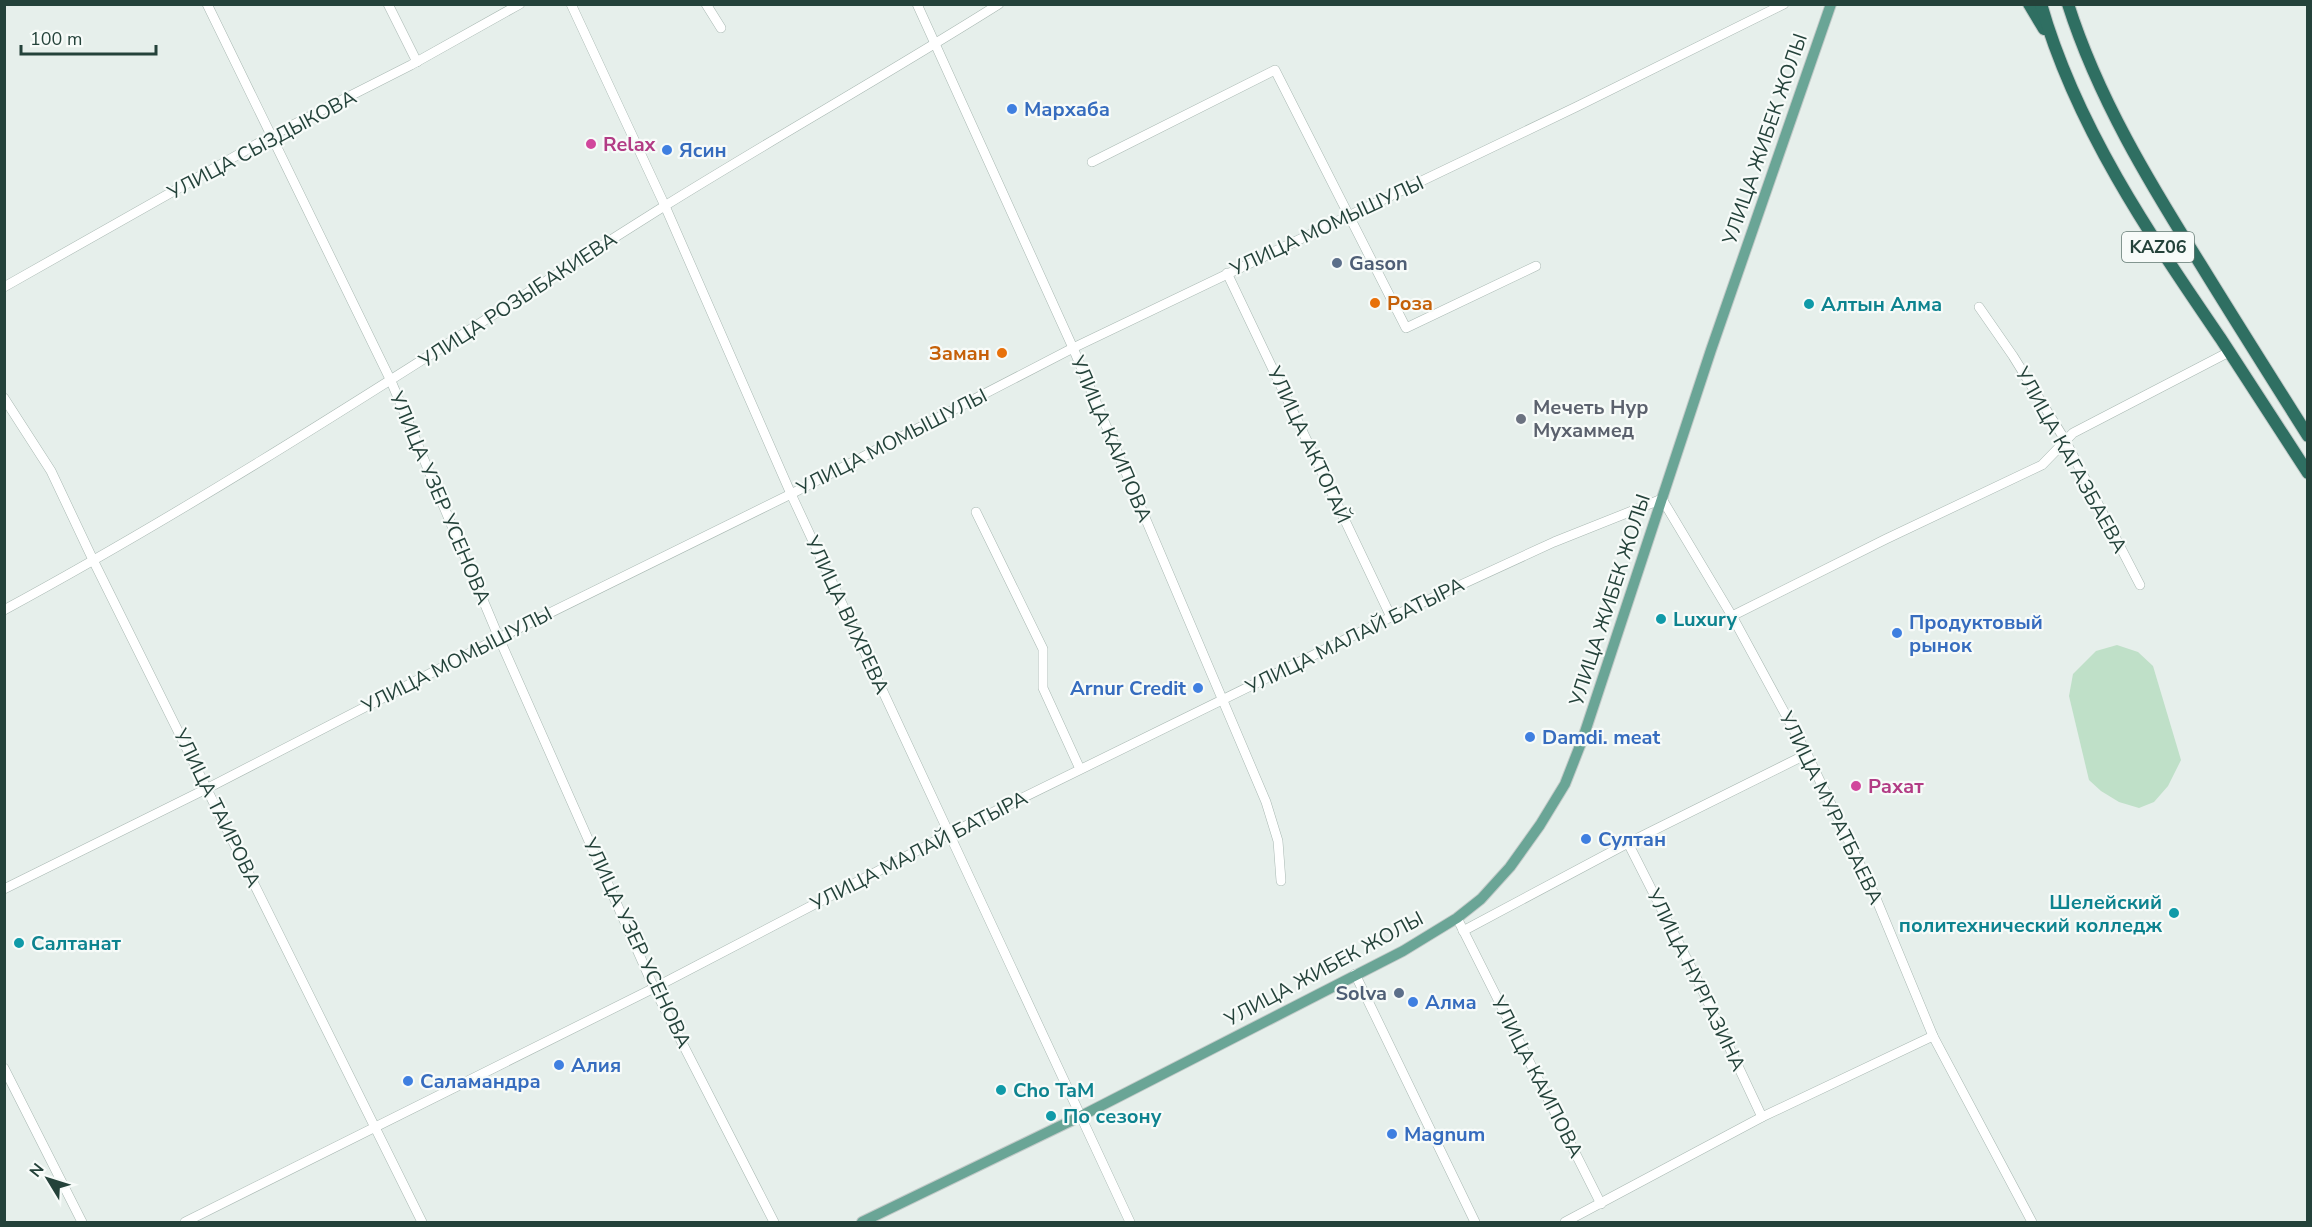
<svg xmlns="http://www.w3.org/2000/svg" width="2312" height="1227" viewBox="0 0 2312 1227" font-family="'Nunito Sans',sans-serif">
<style>
.green{fill:#bfe0c8}
.lines{fill:none;stroke-linecap:round;stroke-linejoin:round}
.minor-casing{stroke:#a8b8b2;stroke-width:10}
.major-casing{stroke:#c2cac8;stroke-width:12}
.highway-casing{stroke:#c2cac8;stroke-width:14}
.minor{stroke:#fff;stroke-width:9}
.major{stroke:#6aa596;stroke-width:10}
.highway{stroke:#2f6f62;stroke-width:12}
.shop-dot{fill:#3f7fe0;stroke:#f7fbf9;stroke-width:2}
.hotel-dot{fill:#d1479c;stroke:#f7fbf9;stroke-width:2}
.service-dot{fill:#5c6f8a;stroke:#f7fbf9;stroke-width:2}
.food-dot{fill:#e8710a;stroke:#f7fbf9;stroke-width:2}
.culture-dot{fill:#0f9aa8;stroke:#f7fbf9;stroke-width:2}
.worship-dot{fill:#6b7280;stroke:#f7fbf9;stroke-width:2}
.labels{text-anchor:middle;dominant-baseline:central;stroke-width:4.5;stroke-linejoin:round;paint-order:stroke}
.shield{fill:#f7fbf9;stroke:#637a73;stroke-width:1.5}
.shield-label{font-size:18px;font-weight:bold;fill:#24423a}
.shop-label{font-size:20px;font-weight:bold;fill:#366cbe;stroke:#f7fbf9;text-anchor:start}
.street-label{font-size:20px;fill:#24423a;stroke:#f7fbf9}
.hotel-label{font-size:20px;font-weight:bold;fill:#b23c85;stroke:#f7fbf9;text-anchor:start}
.service-label{font-size:20px;font-weight:bold;fill:#4e5e75;stroke:#f7fbf9;text-anchor:start}
.food-label{font-size:20px;font-weight:bold;fill:#c56008;stroke:#f7fbf9;text-anchor:start}
.culture-label{font-size:20px;font-weight:bold;fill:#0d838f;stroke:#f7fbf9;text-anchor:start}
.worship-label{font-size:20px;font-weight:bold;fill:#5b616d;stroke:#f7fbf9;text-anchor:start}
</style>
<rect width="100%" height="100%" fill="#e6efeb"/>
<path class="green" d="M2117,645L2138,652L2153,666L2181,760L2168,786L2154,802L2139,808L2119,802L2101,791L2089,780L2069,696L2073,674L2096,651Z"/>
<g class="lines">
<defs>
<g id="minor">
<path d="M207,4L391,381L499,638L654,988L774,1222"/>
<path d="M388,4L417,62"/>
<path d="M571,4L665,206L791,494L1130,1222"/>
<path d="M706,4L721,28"/>
<path d="M917,4L1073,348L1266,802L1278,841L1281,881"/>
<path d="M1092,162L1275,70L1406,328L1536,266"/>
<path d="M1227,273L1391,617"/>
<path d="M4,287L271,136L411,65L520,4"/>
<path d="M1979,307L2013,356L2065,440L2140,585"/>
<path d="M4,398L51,471L94,562L422,1222"/>
<path d="M976,512L1043,649V688L1080,769"/>
<path d="M4,610C231,487 445,344 663,207C774,138 888,74 999,4"/>
<path d="M1732,616L1886,539L2042,465L2073,433L2229,352"/>
<path d="M1628,843L1699,983L1762,1117"/>
<path d="M4,889L208,788L499,638L791,494L1073,348L1576,107L1784,4"/>
<path d="M1457,918L1601,1204"/>
<path d="M1463,931L1628,843L1807,754"/>
<path d="M1355,974L1475,1222"/>
<path d="M4,1068L82,1222"/>
<path d="M185,1222L654,988L949,834L1391,617L1554,542L1662,499L1732,616L1807,754L1875,896L1933,1036L2032,1222"/>
<path d="M1565,1222L1762,1117L1933,1036"/>
</g>
<path id="major" d="M862,1222L1081,1116L1403,951L1457,918L1481,899L1510,867L1540,825L1565,784L1583,738L1711,350L1831,4"/>
<g id="highway">
<path d="M2029,4L2044,29"/>
<path d="M2041,4C2076,127 2150,235 2221,339C2250,383 2279,428 2308,473"/>
<path d="M2068,4C2098,98 2149,182 2201,265C2236,322 2272,379 2308,436"/>
</g>
</defs>
<use href="#minor" class="minor-casing"/>
<use href="#major" class="major-casing"/>
<use href="#highway" class="highway-casing"/>
<use href="#minor" class="minor"/>
<use href="#major" class="major"/>
<use href="#highway" class="highway"/>
</g>
<g class="shop-dot">
<circle cx="1012" cy="109" r="6"/>
<circle cx="667" cy="150" r="6"/>
<circle cx="1897" cy="633" r="6"/>
<circle cx="1198" cy="688" r="6"/>
<circle cx="1530" cy="737" r="6"/>
<circle cx="1586" cy="839" r="6"/>
<circle cx="1413" cy="1002" r="6"/>
<circle cx="559" cy="1065" r="6"/>
<circle cx="408" cy="1081" r="6"/>
<circle cx="1392" cy="1134" r="6"/>
</g>
<g class="hotel-dot">
<circle cx="591" cy="144" r="6"/>
<circle cx="1856" cy="786" r="6"/>
</g>
<g class="service-dot">
<circle cx="1337" cy="263" r="6"/>
<circle cx="1399" cy="993" r="6"/>
</g>
<g class="food-dot">
<circle cx="1375" cy="303" r="6"/>
<circle cx="1002" cy="353" r="6"/>
</g>
<g class="culture-dot">
<circle cx="1809" cy="304" r="6"/>
<circle cx="1661" cy="619" r="6"/>
<circle cx="2174" cy="913" r="6"/>
<circle cx="19" cy="943" r="6"/>
<circle cx="1001" cy="1090" r="6"/>
<circle cx="1051" cy="1116" r="6"/>
</g>
<circle class="worship-dot" cx="1521" cy="419" r="6"/>
<g class="labels">
<rect class="shield" x="2122" y="232" width="72" height="30" rx="4.5"/>
<g class="shield-label">
<text x="2158" y="247">KAZ06</text>
</g>
<g class="shop-label">
<text x="1024" y="109">Мархаба</text>
<text x="679" y="150">Ясин</text>
<text x="1909" y="622">Продуктовый<tspan x="1909" dy="23">рынок</tspan></text>
<text x="1186" y="688" text-anchor="end">Arnur Credit</text>
<text x="1542" y="737">Damdi. meat</text>
<text x="1598" y="839">Султан</text>
<text x="1425" y="1002">Алма</text>
<text x="571" y="1065">Алия</text>
<text x="420" y="1081">Саламандра</text>
<text x="1404" y="1134">Magnum</text>
</g>
<g class="street-label">
<text transform="translate(1765 139) rotate(-71)">УЛИЦА ЖИБЕК ЖОЛЫ</text>
<text transform="translate(262 145) rotate(-28)">УЛИЦА СЫЗДЫКОВА</text>
<text transform="translate(1327 226) rotate(-25)">УЛИЦА МОМЫШУЛЫ</text>
<text transform="translate(518 300) rotate(-33)">УЛИЦА РОЗЫБАКИЕВА</text>
<text transform="translate(1111 439) rotate(67)">УЛИЦА КАИПОВА</text>
<text transform="translate(892 442) rotate(-27)">УЛИЦА МОМЫШУЛЫ</text>
<text transform="translate(1309 445) rotate(65)">УЛИЦА АКТОГАЙ</text>
<text transform="translate(2071 460) rotate(61)">УЛИЦА КАГАЗБАЕВА</text>
<text transform="translate(440 498) rotate(67)">УЛИЦА УЗЕР УСЕНОВА</text>
<text transform="translate(1610 600) rotate(-72)">УЛИЦА ЖИБЕК ЖОЛЫ</text>
<text transform="translate(847 615) rotate(65)">УЛИЦА ВИХРЕВА</text>
<text transform="translate(1355 636) rotate(-26)">УЛИЦА МАЛАЙ БАТЫРА</text>
<text transform="translate(457 660) rotate(-27)">УЛИЦА МОМЫШУЛЫ</text>
<text transform="translate(217 808) rotate(64)">УЛИЦА ТАИРОВА</text>
<text transform="translate(1831 808) rotate(64)">УЛИЦА МУРАТБАЕВА</text>
<text transform="translate(919 851) rotate(-27)">УЛИЦА МАЛАЙ БАТЫРА</text>
<text transform="translate(637 943) rotate(65)">УЛИЦА УЗЕР УСЕНОВА</text>
<text transform="translate(1324 969) rotate(-28)">УЛИЦА ЖИБЕК ЖОЛЫ</text>
<text transform="translate(1696 980) rotate(64)">УЛИЦА НУРГАЗИНА</text>
<text transform="translate(1537 1077) rotate(63)">УЛИЦА КАИПОВА</text>
</g>
<g class="hotel-label">
<text x="603" y="144">Relax</text>
<text x="1868" y="786">Рахат</text>
</g>
<g class="service-label">
<text x="1349" y="263">Gason</text>
<text x="1387" y="993" text-anchor="end">Solva</text>
</g>
<g class="food-label">
<text x="1387" y="303">Роза</text>
<text x="990" y="353" text-anchor="end">Заман</text>
</g>
<g class="culture-label">
<text x="1821" y="304">Алтын Алма</text>
<text x="1673" y="619">Luxury</text>
<text x="2162" y="902" text-anchor="end">Шелейский<tspan x="2162" dy="23">политехнический колледж</tspan></text>
<text x="31" y="943">Салтанат</text>
<text x="1013" y="1090">Cho TaM</text>
<text x="1063" y="1116">По сезону</text>
</g>
<g class="worship-label">
<text x="1533" y="407">Мечеть Нур<tspan x="1533" dy="23">Мухаммед</tspan></text>
</g>
</g>
<rect width="2312" height="1227" fill="none" stroke="#24423a" stroke-width="12"/>
<g transform="translate(48 1179) rotate(308)" stroke="#f7fbf9" stroke-width="4.5" paint-order="stroke">
<path d="M0-4.5L10 22L0 15L-10 22Z" fill="#24423a"/>
<text y="-9" font-size="16" font-weight="bold" text-anchor="middle" fill="#24423a">N</text>
</g>
<path d="M21 45v9h135v-9" fill="none" stroke="#24423a" stroke-width="3"/>
<text x="30" y="45" font-size="18" fill="#24423a" stroke="#f7fbf9" stroke-width="4.5" paint-order="stroke">100 m</text>
</svg>
